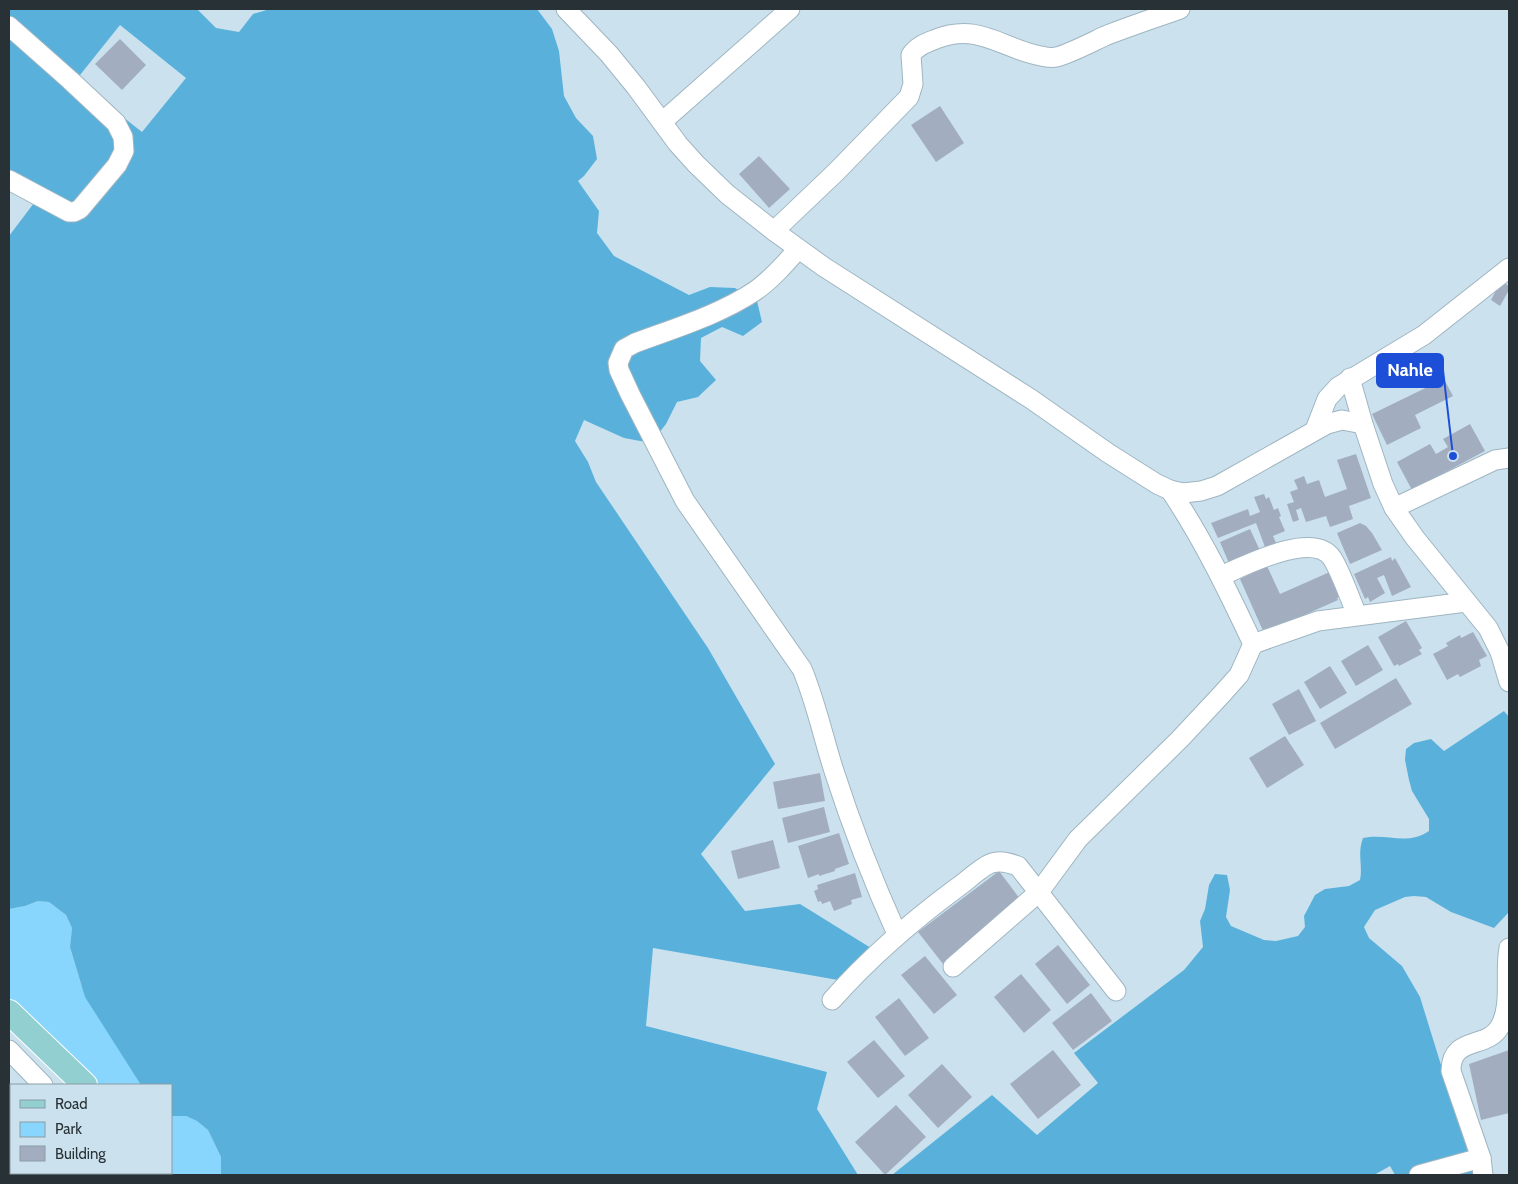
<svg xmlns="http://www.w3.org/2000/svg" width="1518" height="1184" viewBox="0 0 1518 1184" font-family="Cabin,sans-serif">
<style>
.green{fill:#88d6fd}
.forest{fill:#59b1db;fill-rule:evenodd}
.building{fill:#a3adc0}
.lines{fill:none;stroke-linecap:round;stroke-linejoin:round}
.minor-casing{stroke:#9fb5c1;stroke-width:21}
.major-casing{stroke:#fff;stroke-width:26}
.minor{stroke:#fff;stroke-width:19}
.major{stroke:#91cfd1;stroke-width:24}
.leader{fill:none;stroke:#1d4ed8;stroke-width:2}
.callout-dot{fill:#1d4ed8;stroke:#cbe2ee;stroke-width:2}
.callout{fill:#1d4ed8;stroke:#1d4ed8;stroke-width:2}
.callout-label{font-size:18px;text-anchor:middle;font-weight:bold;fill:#fff}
</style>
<rect width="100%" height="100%" fill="#cbe2ee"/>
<g class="green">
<path d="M38,901L49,902L66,915L72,928L70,947L81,984L141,1085H74L9,1024V909L25,906Z"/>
<path d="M171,1116H186L197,1121L208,1130L221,1157V1175H146L145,1173H171Z"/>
</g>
<g class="forest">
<path d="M9,9H197L216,28L239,32L253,14L270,9H537L552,29L559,51L564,96L576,118L593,136L597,159L584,176L578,181L599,211L597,233L614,256L689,295L710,287L735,288L757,301L762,322L743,336L722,327L701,338L700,361L716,380L698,397L677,402L666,424L651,443L624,438L584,420L575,441L588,462L596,482L708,648L775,764L701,854L745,911L800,904L871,948L838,980L653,948L646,1026L827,1072L817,1109L858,1175H221V1157L208,1130L197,1121L186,1116H171V1085H141L85,997L70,947L72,928L66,915L49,902L38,901L25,906L9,909V236L37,199L9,177ZM120,25L186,78L142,132L76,80Z"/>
<path d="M1504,711L1509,717V912L1494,928L1451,912L1426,897L1414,896L1405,897L1375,910L1364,927L1369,938L1402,966L1420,997L1475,1175H1395L1390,1166L1374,1175H892L992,1095L1037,1135L1098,1083L1074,1053L1184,970L1203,947L1200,921L1205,909L1209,885L1215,874L1227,875L1230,890L1226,917L1231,926L1264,940L1276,941L1298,936L1305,927L1304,916L1315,895L1325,889L1349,886L1360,880C1363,864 1357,854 1363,838C1387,833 1407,846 1429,831V819L1412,791L1409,780L1405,760L1406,749L1414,743L1431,739L1444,751Z"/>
</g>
<g class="building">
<path d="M120,39L146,65L122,90L95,64Z"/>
<path d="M940,106L964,143L936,162L911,125Z"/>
<path d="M759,156L790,189L769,208L739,174Z"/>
<path d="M1501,281L1509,286V290L1500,306L1491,300Z"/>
<path d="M1444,379L1453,396L1415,415L1421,428L1387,445L1372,414Z"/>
<path d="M1470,424L1485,451L1412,490L1397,462L1430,444L1436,454L1448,447L1443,439Z"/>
<path d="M1356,454L1371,498L1349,506L1353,519L1330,527L1326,516L1306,522L1301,508L1296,510L1299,520L1293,522L1287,504L1294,502L1290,492L1298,489L1294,480L1304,476L1307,484L1319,480L1325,497L1347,489L1337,460Z"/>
<path d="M1264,494L1266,499L1269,497L1274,510L1278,508L1281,516L1279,517L1285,531L1273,536L1276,543L1265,547L1256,523L1218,538L1211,523L1248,509L1250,516L1260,512L1254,497Z"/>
<path d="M1360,523L1366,526L1372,533L1382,550L1350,564L1337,533Z"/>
<path d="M1250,529L1262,555L1231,568L1220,542Z"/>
<path d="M1391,557L1392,561L1395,558L1411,587L1392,596L1384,575L1377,578L1385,593L1370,602L1368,597L1365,599L1354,574Z"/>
<path d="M1267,566L1280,594L1332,571L1343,595L1337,598L1338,600L1264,633L1240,579Z"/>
<path d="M1406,621L1422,648L1419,650L1422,654L1399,666L1398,664L1394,666L1378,637Z"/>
<path d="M1473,632L1487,656L1479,660L1481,666L1460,677L1458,674L1447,680L1433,654L1448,646L1446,643L1460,635L1461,638Z"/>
<path d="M1368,645L1383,670L1356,686L1341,661Z"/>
<path d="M1330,666L1347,693L1320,709L1304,682Z"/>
<path d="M1396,678L1412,704L1335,749L1320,723Z"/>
<path d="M1299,689L1316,721L1289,735L1272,704Z"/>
<path d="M1285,736L1304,765L1267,788L1249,758Z"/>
<path d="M820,773L825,801L778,809L773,782Z"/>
<path d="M824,807L830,832L788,843L782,818Z"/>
<path d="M839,833L849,864L835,869V871L819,876V874L808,878L798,846Z"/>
<path d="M773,840L780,868L738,879L731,851Z"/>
<path d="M999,871L1023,903L943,964L918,932Z"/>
<path d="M855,873L862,897L851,900L852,904L834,911L830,901L822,904L821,901L818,902L814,891L818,889L817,885Z"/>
<path d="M1058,945L1090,985L1067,1004L1035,964Z"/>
<path d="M925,956L957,995L934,1014L901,975Z"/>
<path d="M1021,974L1051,1010L1024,1033L994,997Z"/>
<path d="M1091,993L1112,1021L1073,1050L1052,1023Z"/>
<path d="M899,998L929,1038L905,1056L875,1017Z"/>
<path d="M874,1040L905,1076L878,1098L847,1062Z"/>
<path d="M1053,1050L1081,1085L1038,1119L1010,1084Z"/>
<path d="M1509,1050V1113L1481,1120L1469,1064Z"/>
<path d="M942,1064L972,1097L938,1128L908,1095Z"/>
<path d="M9,1102L11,1108V1151H9Z"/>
<path d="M896,1105L926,1137L885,1175L855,1142Z"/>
<path d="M11,1156V1173H60L61,1175H9V1157Z"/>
</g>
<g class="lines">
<defs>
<g id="minor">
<path d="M566,9L609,54L636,87L678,144L696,164L727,194L774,231L824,267L1031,399L1108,453L1157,484L1170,490L1183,493L1201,491L1217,486L1327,424L1342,420L1363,424"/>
<path d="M9,26L70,80L116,123L123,137L124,151L117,165L80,209L74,212H69L9,180"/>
<path d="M662,122L790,9"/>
<path d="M774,231L836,172L909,97L913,84L911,55C917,46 926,43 936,39C979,22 1002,49 1041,56C1045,57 1052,58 1056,57C1069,54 1092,42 1105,36C1130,26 1155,18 1180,9"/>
<path d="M798,249C785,264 771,280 755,291C719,315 675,328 635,343L624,349L618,363L619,370L630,394L685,501L802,669C816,702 823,737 834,771C852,827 873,881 897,934"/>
<path d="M1350,378L1363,424L1383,484L1394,508L1415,538L1488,628L1500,652L1509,682"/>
<path d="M1315,430L1327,399L1338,387L1424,335L1509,268"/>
<path d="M1170,490C1203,539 1228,591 1253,644"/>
<path d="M1394,508L1495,460L1509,458"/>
<path d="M1221,576C1244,566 1313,530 1332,558C1341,572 1350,599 1357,615"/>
<path d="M953,967L1039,892L1078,839L1180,739L1222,694L1239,675L1253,644L1318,621L1466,602"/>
<path d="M832,1000C870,957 912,921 958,887C967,881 982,866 992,863C1001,860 1010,863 1018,866L1116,991"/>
<path d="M9,1050L43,1085"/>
<path d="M114,1173L115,1175"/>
<path d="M1419,1175L1481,1158"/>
<path d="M1483,1175L1481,1158L1451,1071C1451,1036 1486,1049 1499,1028C1513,1007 1504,972 1509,948"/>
</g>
<g id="major">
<path d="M9,1012L85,1085"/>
<path d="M149,1173L151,1175"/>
</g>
</defs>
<use href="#minor" class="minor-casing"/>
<use href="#major" class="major-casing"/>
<use href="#minor" class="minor"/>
<use href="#major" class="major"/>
</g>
<path class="leader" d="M1453 456L1443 370"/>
<circle class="callout-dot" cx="1453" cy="456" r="5"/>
<rect class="callout" x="1377" y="354" width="66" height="33" rx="5"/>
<g class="callout-label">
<text x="1410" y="376">Nahle</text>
</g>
<rect width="1518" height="1184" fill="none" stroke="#283135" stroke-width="20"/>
<rect x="10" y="1084" width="162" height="90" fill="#cbe2ee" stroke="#8a9ba4"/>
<rect x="20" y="1100" width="25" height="8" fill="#91cfd1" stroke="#8a9ba4"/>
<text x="55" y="1109" font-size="15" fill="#283135">Road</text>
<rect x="20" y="1122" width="25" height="15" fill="#88d6fd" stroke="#8a9ba4"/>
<text x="55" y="1134" font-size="15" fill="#283135">Park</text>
<rect x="20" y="1146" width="25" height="15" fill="#a3adc0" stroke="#8a9ba4"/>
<text x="55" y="1159" font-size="15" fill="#283135">Building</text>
</svg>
